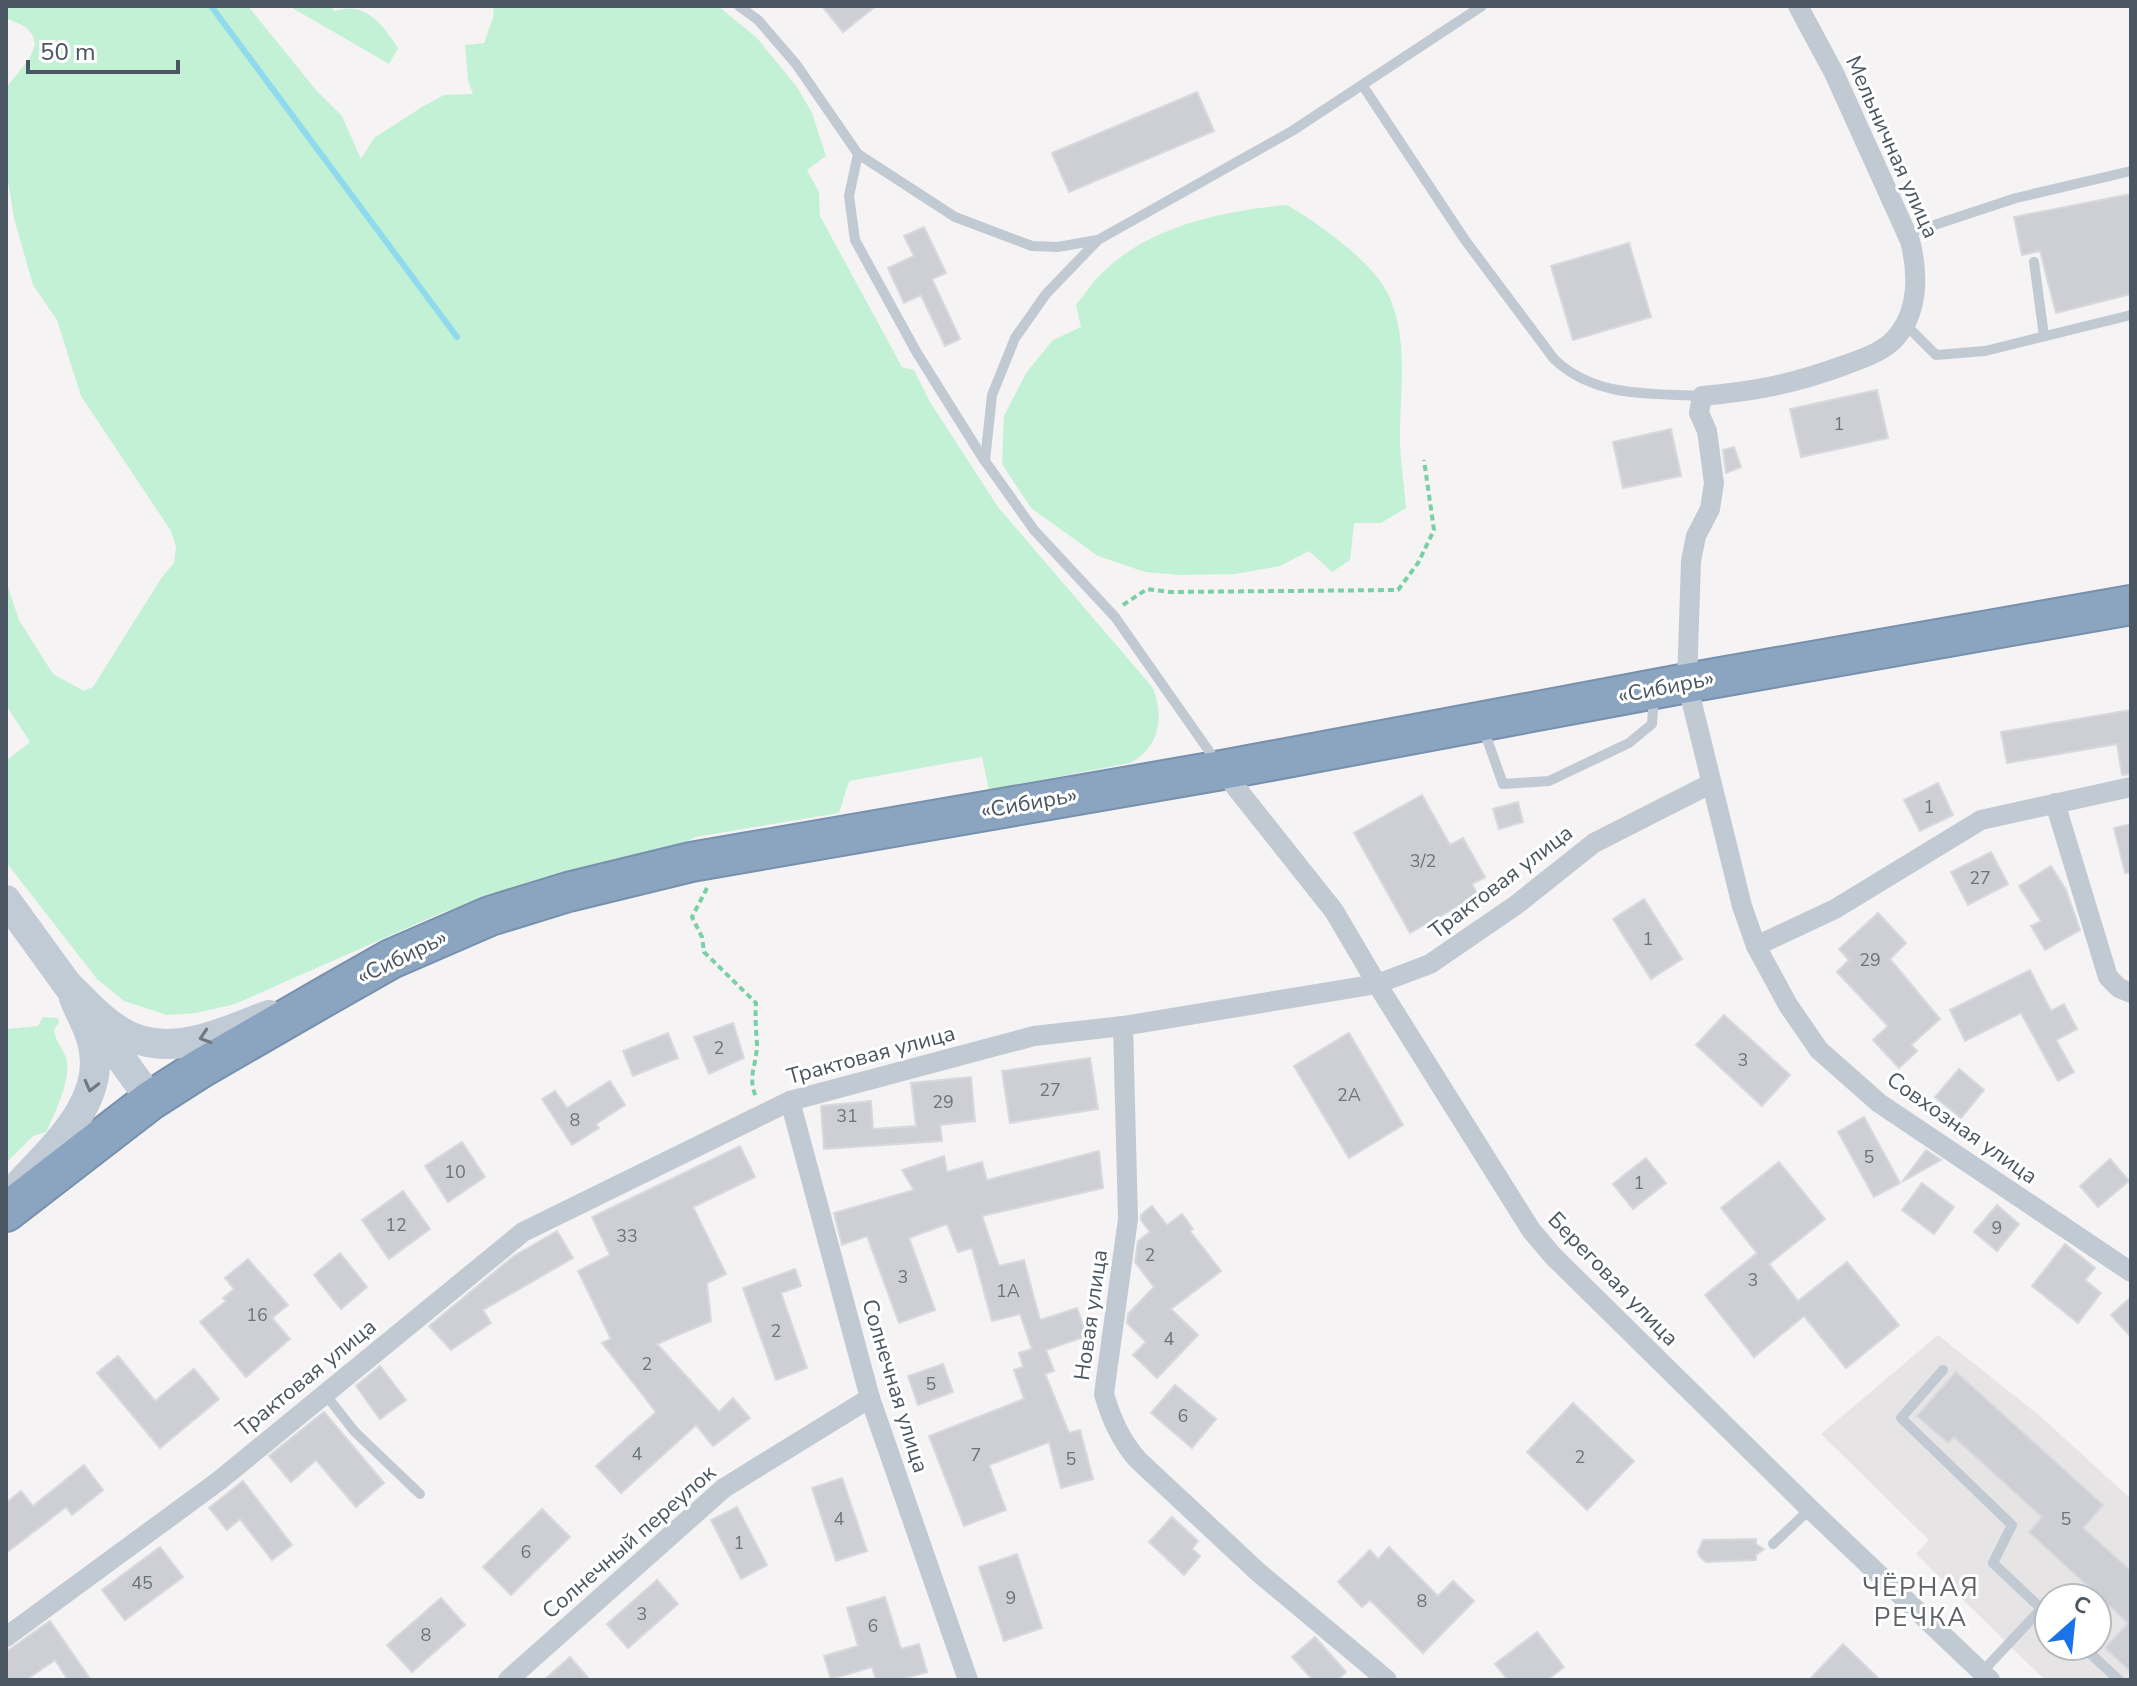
<svg xmlns="http://www.w3.org/2000/svg" width="2137" height="1686" viewBox="0 0 2137 1686" font-family="'Nunito Sans',sans-serif">
<style>
.education{fill:#e6e4e5;fill-rule:evenodd}
.green{fill:#c3f1d5}
.lines{fill:none;stroke-linecap:round;stroke-linejoin:round}
.stream{stroke:#90daee;stroke-width:6}
.building{fill:#cdcfd5;stroke:#d7d9de;stroke-width:2}
.highway-casing{stroke:#7690ad;stroke-width:42}
.path{stroke:#7ad0a6;stroke-width:4;stroke-dasharray:6 4;stroke-linecap:butt}
.lane{stroke:#c1cad2;stroke-width:10}
.street{stroke:#c1cad2;stroke-width:20}
.secondary{stroke:#c1cbd6;stroke-width:30}
.highway{stroke:#8ba5c1;stroke-width:38}
.oneway{stroke:#6e7984}
.labels{text-anchor:middle;dominant-baseline:central;stroke-width:6;stroke-linejoin:round;paint-order:stroke}
.number-label{font-size:18px;fill:#6b747e}
.street-label{font-size:22px;fill:#4a5661;stroke:#fff}
.quarter-label{font-size:26px;letter-spacing:2px;fill:#5f6368;stroke:#fff}
</style>
<rect width="100%" height="100%" fill="#f5f3f3"/>
<path class="education" d="M1938,1335L2040,1416L2131,1499V1680H2045L1916,1554L1929,1540L1821,1434ZM2049,1598H2097V1646H2049Z"/>
<g class="green">
<path d="M6,6H248L316,90L342,116L361,159L374,138L422,107L444,95L473,94L468,80L465,45L484,43L493,18L494,6H718L757,38L797,87L812,113L826,156L807,170L819,192L820,216L902,367L914,370L930,402L998,507L1153,688C1164,718 1160,747 1130,763L989,790L982,757L849,781L839,813L695,837L684,843L530,882L441,913L235,1004L196,1013L167,1015L124,1001L97,979L6,862V761L30,742L6,705V581L19,620L53,674L84,691L93,687L162,577L174,563L176,547L171,531L81,396L57,320L33,285L14,218L6,168V88L29,59L35,45L33,36L26,27L6,18Z"/>
<path d="M289,6H329L335,11C366,0 384,27 398,48L389,64Z"/>
<path d="M1287,205C1318,223 1373,262 1388,294C1408,336 1401,384 1400,428C1399,455 1404,482 1406,508L1381,523H1354L1350,560L1332,572L1309,551L1280,566L1235,574L1180,575L1145,572L1098,556L1031,508L1002,464L1004,416L1026,373L1053,340L1081,327L1076,305C1085,294 1093,281 1104,271C1151,226 1223,211 1287,205Z"/>
<path d="M43,1017L58,1018L59,1023L54,1029C56,1044 62,1046 66,1058C73,1075 54,1116 46,1132L33,1136L6,1163V1029L38,1026Z"/>
</g>
<g class="lines">
<path class="stream" d="M211,6L457,337"/>
</g>
<g class="building">
<path d="M822,6H876L843,32Z"/>
<path d="M1197,92L1214,131L1069,192L1052,153Z"/>
<path d="M2131,194V294L2056,313L2040,251L2022,255L2014,217Z"/>
<path d="M924,227L946,273L932,279L960,339L945,346L921,295L904,303L888,268L914,256L904,236Z"/>
<path d="M1629,243L1651,317L1573,340L1551,266Z"/>
<path d="M1877,390L1888,438L1801,457L1790,409Z"/>
<path d="M1671,429L1681,476L1623,488L1613,442Z"/>
<path d="M1734,447L1741,467L1726,473L1723,450Z"/>
<path d="M2131,710V774L2122,775L2117,744L2007,763L2001,732Z"/>
<path d="M1938,783L1953,815L1920,831L1904,800Z"/>
<path d="M1422,795L1450,845L1463,838L1485,877L1472,884L1478,895L1410,933L1354,833Z"/>
<path d="M1518,802L1523,822L1499,829L1493,809Z"/>
<path d="M2131,824V873H2125L2114,828Z"/>
<path d="M1991,852L2008,884L1968,905L1951,872Z"/>
<path d="M2051,866L2066,890L2080,930L2045,950L2031,926L2041,921L2019,886Z"/>
<path d="M1644,899L1682,959L1651,979L1613,919Z"/>
<path d="M1878,913L1906,943L1890,959L1940,1019L1911,1045L1917,1051L1899,1068L1873,1040L1888,1026L1837,972L1849,960L1839,949Z"/>
<path d="M2030,970L2051,1011L2064,1004L2077,1029L2056,1040L2074,1072L2058,1081L2021,1013L1965,1041L1950,1010Z"/>
<path d="M1724,1015L1790,1075L1762,1106L1696,1045Z"/>
<path d="M733,1023L744,1058L709,1074L694,1037Z"/>
<path d="M668,1033L678,1058L633,1076L623,1051Z"/>
<path d="M1349,1033L1403,1125L1349,1158L1294,1066Z"/>
<path d="M1090,1058L1098,1109L1010,1123L1002,1071Z"/>
<path d="M1959,1069L1984,1090L1961,1118L1935,1097Z"/>
<path d="M971,1077L975,1121L940,1125L942,1141L824,1149L821,1106L871,1101L873,1129L916,1126L911,1083Z"/>
<path d="M610,1081L625,1105L596,1124L599,1128L572,1145L542,1099L555,1091L567,1108Z"/>
<path d="M1864,1117L1900,1183L1874,1197L1838,1132Z"/>
<path d="M462,1142L485,1177L448,1202L425,1166Z"/>
<path d="M740,1146L755,1177L693,1207L726,1274L707,1283L711,1321L657,1344L719,1412L733,1398L750,1418L713,1446L696,1425L621,1493L596,1466L656,1412L602,1343L611,1339L578,1271L610,1255L592,1217Z"/>
<path d="M1926,1150L1941,1160L1902,1182Z"/>
<path d="M1099,1151L1103,1188L982,1216L999,1266L1024,1260L1040,1320L1077,1308L1087,1336L1046,1350L1054,1371L1045,1374L1069,1433L1080,1430L1093,1479L1061,1488L1049,1442L989,1465L1006,1510L964,1526L929,1436L1024,1399L1014,1370L1023,1367L1019,1353L1032,1349L1020,1314L992,1321L972,1248L958,1252L947,1224L909,1238L935,1310L899,1323L867,1236L842,1245L834,1213L914,1190L902,1170L944,1156L947,1172L982,1162L987,1180Z"/>
<path d="M1646,1158L1666,1183L1633,1209L1613,1184Z"/>
<path d="M2110,1159L2129,1181L2098,1207L2080,1186Z"/>
<path d="M1779,1162L1825,1219L1769,1264L1798,1301L1847,1262L1899,1325L1846,1368L1804,1316L1754,1357L1705,1295L1757,1253L1721,1208Z"/>
<path d="M1922,1183L1954,1207L1934,1234L1902,1210Z"/>
<path d="M403,1191L430,1229L389,1259L362,1220Z"/>
<path d="M1997,1205L2019,1224L1997,1251L1974,1232Z"/>
<path d="M1152,1206L1167,1225L1182,1214L1193,1229L1190,1231L1221,1271L1171,1309L1198,1335L1157,1378L1133,1355L1146,1342L1127,1323L1128,1314L1154,1287L1135,1262L1138,1241L1150,1232L1141,1220V1215Z"/>
<path d="M557,1231L573,1258L483,1310L491,1323L451,1350L429,1326L514,1256Z"/>
<path d="M2065,1244L2095,1268L2085,1280L2101,1293L2078,1323L2032,1286Z"/>
<path d="M340,1253L367,1287L341,1309L314,1275Z"/>
<path d="M248,1259L288,1305L272,1318L290,1339L246,1377L200,1322L226,1301L223,1298L234,1289L225,1278Z"/>
<path d="M795,1269L801,1286L781,1293L807,1368L776,1380L743,1288Z"/>
<path d="M2131,1297V1337L2111,1315Z"/>
<path d="M118,1356L155,1401L194,1369L219,1399L160,1448L97,1373Z"/>
<path d="M943,1364L953,1392L918,1405L908,1376Z"/>
<path d="M380,1366L406,1400L380,1419L356,1386Z"/>
<path d="M1956,1372L2103,1505L2083,1528L2131,1571V1672L2105,1648L2128,1623L2029,1532L2042,1517L1954,1437L1948,1443L1917,1416Z"/>
<path d="M1175,1385L1216,1419L1192,1448L1151,1413Z"/>
<path d="M1573,1403L1634,1461L1587,1510L1527,1452Z"/>
<path d="M324,1412L384,1483L356,1507L316,1460L291,1482L269,1456Z"/>
<path d="M84,1465L103,1490L72,1515L66,1507L6,1553V1503L21,1491L33,1506Z"/>
<path d="M842,1478L867,1551L836,1561L812,1488Z"/>
<path d="M243,1481L292,1545L272,1560L240,1519L227,1530L209,1508Z"/>
<path d="M737,1507L767,1565L741,1579L711,1520Z"/>
<path d="M542,1509L570,1537L511,1595L483,1567Z"/>
<path d="M1172,1517L1198,1541L1192,1549L1200,1556L1184,1575L1149,1542Z"/>
<path d="M1756,1539V1544L1764,1549L1756,1555V1560L1706,1562L1700,1557L1698,1552L1703,1540Z"/>
<path d="M160,1547L183,1577L125,1620L102,1590Z"/>
<path d="M1389,1547L1438,1596L1453,1581L1474,1601L1423,1653L1370,1600L1362,1607L1338,1582L1370,1550L1378,1559Z"/>
<path d="M1017,1554L1042,1628L1004,1641L979,1567Z"/>
<path d="M657,1580L678,1604L628,1648L607,1624Z"/>
<path d="M885,1597L901,1649L919,1644L927,1672L899,1680H876L872,1667L831,1679L824,1656L858,1646L847,1608Z"/>
<path d="M441,1598L465,1625L412,1672L387,1645Z"/>
<path d="M50,1621L91,1680H68L55,1660L26,1680H6V1652Z"/>
<path d="M1537,1632L1564,1667L1547,1680H1508L1495,1664Z"/>
<path d="M1315,1637L1346,1672L1338,1680H1313L1292,1657Z"/>
<path d="M1843,1644L1880,1680H1809Z"/>
<path d="M570,1657L590,1680H544Z"/>
</g>
<g class="lines">
<defs>
<path id="highway" d="M6,1212L151,1100L201,1068L331,993L391,959L490,916L568,892L691,862L1222,770L1687,683L2131,605"/>
</defs>
<use href="#highway" class="highway-casing"/>
<g class="path">
<path d="M1123,605L1147,589L1170,592L1398,590L1418,563L1434,530L1424,460"/>
<path d="M707,888L692,917L702,937L704,952L756,1003C755,1018 756,1030 757,1044C757,1065 747,1076 756,1097"/>
</g>
<g class="lane">
<path d="M739,6L758,20L796,64L858,154L955,217L1032,246L1058,247L1097,240"/>
<path d="M1363,86L1465,240L1554,359C1595,398 1649,393 1702,396"/>
<path d="M858,154L849,196L855,240L917,353L984,460"/>
<path d="M1907,234L2016,198L2131,171"/>
<path d="M2034,262L2044,336"/>
<path d="M1905,324L1936,355L1985,351L2131,315"/>
<path d="M1483,728L1503,784L1549,781L1629,743L1652,724L1654,697"/>
<path d="M1216,761L1115,617L1034,530L985,461L992,395L1015,338L1046,294L1098,240L1292,131L1482,6"/>
<path d="M1943,1370L1901,1418L2012,1525L1993,1563L2049,1616"/>
<path d="M325,1394L355,1432L420,1494"/>
<path d="M1773,1544L1810,1509"/>
<path d="M2082,1646L2119,1680"/>
<path d="M1982,1672L2041,1609"/>
</g>
<g class="street">
<path d="M1798,6L1834,73L1910,241C1918,272 1919,309 1898,335C1886,351 1864,358 1845,365C1793,384 1757,391 1702,396L1699,413L1707,431L1714,483L1710,509L1696,536L1691,561L1687,683L1742,906L1756,946L1788,1005L1819,1050L1879,1103L2131,1272"/>
<path d="M1222,770L1334,911L1377,984L1531,1230L1553,1256L1810,1509L1990,1680"/>
<path d="M2055,803L2108,977L2119,988L2131,993"/>
<path d="M1756,946L1835,909L1981,820L2131,787"/>
<path d="M1123,1026L1128,1219L1104,1394C1111,1419 1121,1441 1138,1460L1258,1572L1387,1680"/>
<path d="M790,1101L870,1398L968,1680"/>
<path d="M6,1637L220,1480L523,1232L790,1101L1034,1036L1123,1026L1377,984L1430,964L1516,905L1594,843L1710,784"/>
<path d="M508,1680L724,1488L870,1398"/>
</g>
<g class="secondary">
<path d="M6,900L151,1100"/>
<path d="M68,985C84,1001 100,1019 120,1031C168,1061 222,1032 269,1015"/>
<path d="M11,1193C48,1152 112,1100 91,1038C87,1024 79,1011 74,998"/>
</g>
<use href="#highway" class="highway"/>
</g>
<defs><path id="oneway-chevron" d="M-2-3.5L2.5 0L-2 3.5" fill="none" stroke-width="1.6" stroke-linecap="round" stroke-linejoin="round" transform="scale(2)"/></defs>
<g class="oneway">
<use href="#oneway-chevron" transform="translate(205 1037) rotate(162)"/>
<use href="#oneway-chevron" transform="translate(91 1086) rotate(104)"/>
</g>
<g class="labels">
<g class="number-label">
<text x="1839" y="424">1</text>
<text x="1929" y="807">1</text>
<text x="1423" y="861">3/2</text>
<text x="1980" y="878">27</text>
<text x="1648" y="939">1</text>
<text x="1870" y="960">29</text>
<text x="719" y="1048">2</text>
<text x="1743" y="1060">3</text>
<text x="1050" y="1090">27</text>
<text x="1349" y="1095">2А</text>
<text x="943" y="1102">29</text>
<text x="847" y="1116">31</text>
<text x="575" y="1120">8</text>
<text x="1869" y="1157">5</text>
<text x="455" y="1172">10</text>
<text x="1639" y="1183">1</text>
<text x="396" y="1225">12</text>
<text x="1997" y="1228">9</text>
<text x="627" y="1236">33</text>
<text x="1150" y="1255">2</text>
<text x="903" y="1277">3</text>
<text x="1753" y="1280">3</text>
<text x="1008" y="1291">1А</text>
<text x="257" y="1315">16</text>
<text x="776" y="1331">2</text>
<text x="1169" y="1339">4</text>
<text x="647" y="1364">2</text>
<text x="931" y="1384">5</text>
<text x="1183" y="1416">6</text>
<text x="637" y="1454">4</text>
<text x="976" y="1455">7</text>
<text x="1580" y="1457">2</text>
<text x="1071" y="1459">5</text>
<text x="839" y="1519">4</text>
<text x="2066" y="1519">5</text>
<text x="739" y="1543">1</text>
<text x="526" y="1552">6</text>
<text x="142" y="1583">45</text>
<text x="1011" y="1598">9</text>
<text x="1422" y="1601">8</text>
<text x="642" y="1614">3</text>
<text x="873" y="1626">6</text>
<text x="426" y="1635">8</text>
</g>
<g class="street-label">
<text transform="translate(1892 147) rotate(66)">Мельничная улица</text>
<text transform="translate(1666 687) rotate(-11)">«Сибирь»</text>
<text transform="translate(1029 803) rotate(-10)">«Сибирь»</text>
<text transform="translate(1501 882) rotate(-37)">Трактовая улица</text>
<text transform="translate(402 957) rotate(-26)">«Сибирь»</text>
<text transform="translate(871 1055) rotate(-15)">Трактовая улица</text>
<text transform="translate(1962 1128) rotate(35)">Совхозная улица</text>
<text transform="translate(1613 1279) rotate(46)">Береговая улица</text>
<text transform="translate(1091 1315) rotate(-82)">Новая улица</text>
<text transform="translate(306 1378) rotate(-39)">Трактовая улица</text>
<text transform="translate(895 1386) rotate(73)">Солнечная улица</text>
<text transform="translate(629 1542) rotate(-41)">Солнечный переулок</text>
</g>
<g class="quarter-label">
<text x="1921" y="1587">ЧЁРНАЯ<tspan x="1921" dy="30">РЕЧКА</tspan></text>
</g>
</g>
<rect width="2137" height="1686" fill="none" stroke="#4a5661" stroke-width="16"/>
<g transform="translate(2073 1622) rotate(27)"><circle r="38" fill="#ffffff" stroke="#b7bbc0" stroke-width="2"/>
<path d="M0-6L14 30L0 20L-14 30Z" fill="#1a73e8"/>
<text y="-12" font-size="22" font-weight="bold" text-anchor="middle" fill="#4a5661">С</text>
</g>
<path d="M28 60v12h150v-12" fill="none" stroke="#4a5661" stroke-width="4"/>
<text x="40" y="60" font-size="24" fill="#4a5661" stroke="#ffffff" stroke-width="6" paint-order="stroke">50 m</text>
</svg>
